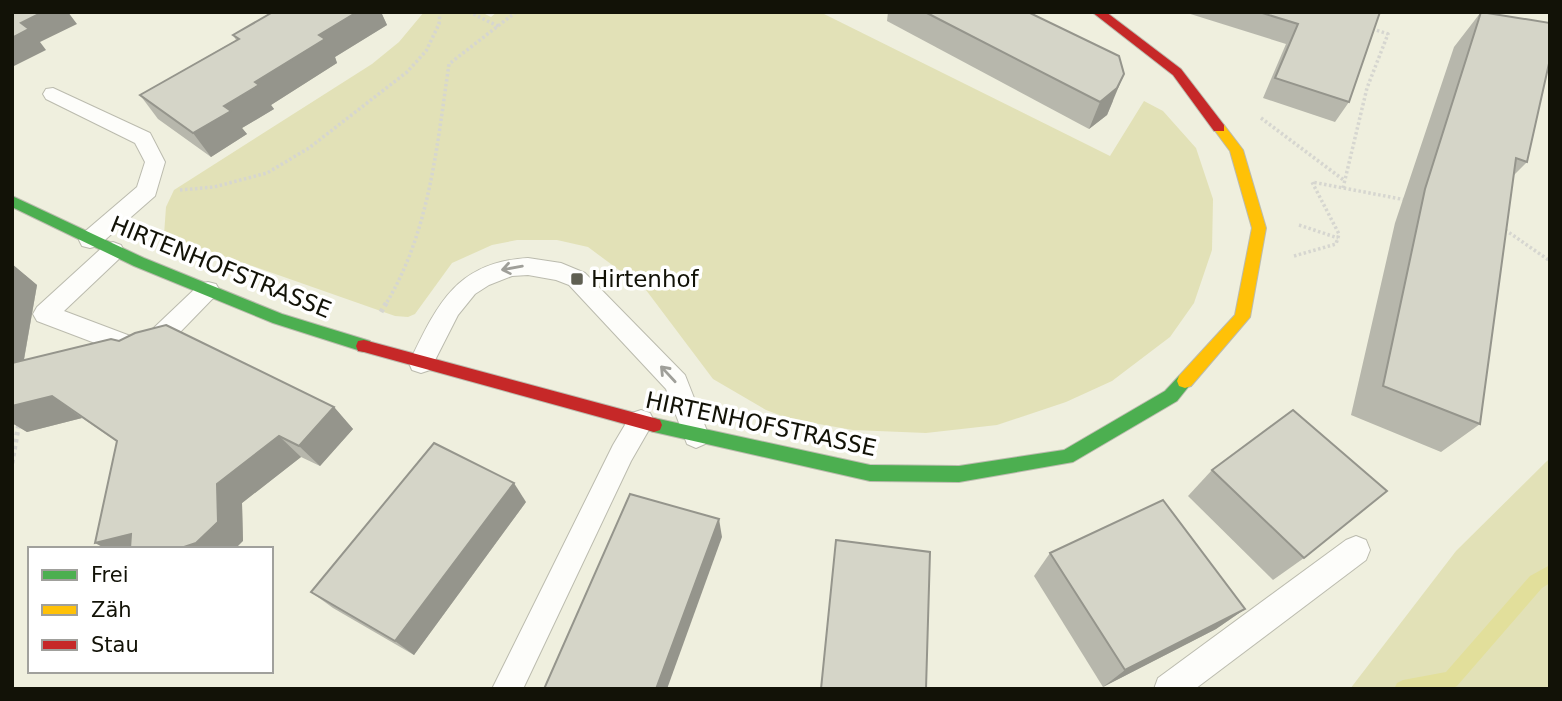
<svg xmlns="http://www.w3.org/2000/svg" width="1562" height="701" viewBox="0 0 1562 701" font-family="'DejaVu Sans',sans-serif">
<style>
.green{fill:#e2e1b7}
.lines{fill:none;stroke-linecap:round;stroke-linejoin:round}
.stream{fill:#e2df9b;fill-rule:evenodd}
.lane-casing{stroke:#bbbbae;stroke-width:2}
.fast-casing{stroke:#bbbbae;stroke-width:2}
.slow-casing{stroke:#bbbbae;stroke-width:2}
.jam-casing{stroke:#bbbbae;stroke-width:2}
.path-far1{stroke:#d6d6d0;stroke-width:3.5;stroke-dasharray:2.5 2.5;stroke-linecap:butt}
.path{stroke:#d6d6d0;stroke-width:5;stroke-dasharray:3.5 3.5;stroke-linecap:butt}
.lane{fill:#fdfdfa;fill-rule:evenodd}
.fast{fill:#4caf50;fill-rule:evenodd}
.slow{fill:#ffc107;fill-rule:evenodd}
.jam{fill:#c62828;fill-rule:evenodd}
.wall{fill:#b7b7ac}
.shaded-wall{fill:#95958c}
.building{fill:#d5d5c8;stroke:#95958c;stroke-width:2}
.oneway{stroke:#9f9f99}
.poi-dot{fill:#5f5f52;stroke:#fff;stroke-width:2.5}
.labels{text-anchor:middle;dominant-baseline:central;stroke-width:7;stroke-linejoin:round;paint-order:stroke}
.street-label{font-size:23px;fill:#121207;stroke:#fff}
.poi-label{font-size:23px;fill:#121207;stroke:#fff;text-anchor:start}
</style>
<rect width="100%" height="100%" fill="#efefde"/>
<g class="green">
<path d="M424,12H481L491,17L497,12H820L1110,156L1144,101L1163,111L1196,148L1213,199L1212,250L1194,303L1170,337L1112,381L1066,402L997,425L926,433L853,430L790,419L766,410L713,379L646,290L588,247L557,240H517L492,245L452,263L415,314L408,317L395,316L164,235L166,207L174,190L372,64L399,42Z"/>
<path d="M1550,458V689H1350L1456,551Z"/>
</g>
<g class="lines">
<path class="stream" d="M1550,565V583L1542,588L1457,686L1451,689H1394L1397,683L1403,680L1446,672L1530,576Z"/>
<defs>
<g id="lane">
<path d="M53,88L150,133L165,162L155,196L98,246L90,248L82,246L79,240L82,234L137,187L145,162L135,143L46,99L43,94L46,89Z"/>
<path d="M113,242L121,245L124,251L121,257L64,311L141,340L200,284L208,282L216,284L220,291L154,359L145,362L37,321L33,314L37,307L105,245Z"/>
<path d="M528,258L561,263L585,273L685,375L709,436L705,444L696,448L687,444L666,389L569,285L556,280L528,275L512,276L489,285L475,294L458,315L430,370L421,373L412,370L409,363C437,305 456,262 528,258Z"/>
<path d="M641,410L650,413L654,421L631,461L523,689H492L613,445L632,413Z"/>
<path d="M1356,536L1366,540L1370,550L1366,560L1195,689H1154L1158,678L1346,540Z"/>
</g>
<g id="fast">
<path d="M12,196L144,258L282,314L370,341L372,346L370,351L364,352L273,323L134,266L12,207Z"/>
<path d="M1185,374L1191,376L1193,381L1177,401L1073,462L959,482L870,481L654,432L648,430L646,425L648,420L654,418L870,465L959,466L1064,450L1165,391L1179,376Z"/>
</g>
<path id="slow" d="M1219,124L1224,125L1243,150L1266,228L1250,317L1191,386L1185,388L1179,386L1177,381L1179,376L1235,315L1252,228L1230,151L1213,128Z"/>
<g id="jam">
<path d="M1092,12H1106L1181,69L1224,125V131H1214L1173,75Z"/>
<path d="M364,340L654,418L660,420L662,425L660,430L654,432L364,352L358,351L356,346L358,341Z"/>
</g>
</defs>
<use href="#lane" class="lane-casing"/>
<use href="#fast" class="fast-casing"/>
<use href="#slow" class="slow-casing"/>
<use href="#jam" class="jam-casing"/>
<g class="path-far1">
<path d="M469,12L500,27"/>
<path d="M1261,118L1345,181"/>
<path d="M1343,188L1367,88L1388,34L1376,30"/>
<path d="M180,190L214,187L267,173L309,148L407,72L426,51L439,24L440,12"/>
<path d="M1299,225L1338,238"/>
<path d="M1501,227L1550,261"/>
<path d="M1294,256L1336,244L1339,234L1312,182L1406,200"/>
<path d="M387,302C430,230 437,145 449,64L516,12"/>
</g>
<g class="path">
<path d="M381,312L388,300"/>
<path d="M12,463L19,423"/>
</g>
<use href="#lane" class="lane"/>
<use href="#fast" class="fast"/>
<use href="#slow" class="slow"/>
<use href="#jam" class="jam"/>
</g>
<g class="wall">
<path d="M273,12H381L387,25L335,57L337,63L271,105L274,109L242,128L247,134L211,157L158,119L140,95L236,40L233,35Z"/>
<path d="M888,12H1028L1113,101L1107,115L1089,129L887,21Z"/>
<path d="M1184,12H1380L1349,102L1335,122L1263,98L1286,44Z"/>
<path d="M1481,12L1527,162L1513,176L1480,424L1441,452L1351,415L1395,223L1454,47Z"/>
<path d="M12,264L37,285L24,360L334,407L353,429L320,466L301,457L242,503L243,541L117,442L82,418L27,432L12,423Z"/>
<path d="M1212,470L1304,558L1273,580L1188,496Z"/>
<path d="M526,502L414,655L333,608L311,592Z"/>
<path d="M836,540L926,689H821Z"/>
<path d="M1050,553L1245,609L1216,629L1103,687L1034,576Z"/>
</g>
<g class="shaded-wall">
<path d="M43,12H68L77,24L40,42L46,50L12,67V38L21,23Z"/>
<path d="M357,12H381L387,25L335,57L337,63L271,105L274,109L242,128L247,134L211,157L193,133L224,106L255,82L319,35Z"/>
<path d="M1124,74L1107,115L1089,129L1100,102Z"/>
<path d="M12,264L37,285L19,387L12,389Z"/>
<path d="M52,396L82,418L27,432L12,423V406Z"/>
<path d="M334,407L353,429L320,466L299,446Z"/>
<path d="M279,436L301,457L242,503L243,541L235,549H178L217,484Z"/>
<path d="M514,483L526,502L414,655L395,641Z"/>
<path d="M719,519L722,537L667,689H656Z"/>
<path d="M131,534L156,549H106L95,543Z"/>
<path d="M1245,609L1216,629L1103,687L1125,670Z"/>
</g>
<g class="building">
<path d="M12,12H43L21,23L29,29L12,38Z"/>
<path d="M273,12H357L319,35L325,39L255,82L259,85L224,106L231,111L193,133L140,95L239,39L233,35Z"/>
<path d="M925,12H1028L1119,56L1124,74L1117,88L1100,102Z"/>
<path d="M1259,12H1380L1349,102L1275,78L1298,24Z"/>
<path d="M1481,12L1550,23V59L1527,162L1516,158L1480,424L1383,386L1425,189Z"/>
<path d="M166,325L334,407L299,446L279,436L217,484L218,522L196,543L178,549H130L131,534L95,543L117,441L52,396L12,406V363L111,339L119,341L135,333Z"/>
<path d="M1293,410L1387,491L1304,558L1212,470Z"/>
<path d="M434,443L514,483L395,641L311,592Z"/>
<path d="M630,494L719,519L656,689H544Z"/>
<path d="M1163,500L1245,609L1125,670L1050,553Z"/>
<path d="M836,540L930,552L926,689H821Z"/>
</g>
<defs><path id="oneway-shaft" d="M-6 0H5M1.5-3L5.5 0L1.5 3" fill="none" stroke-width="1.6" stroke-linecap="round" stroke-linejoin="round" transform="scale(1.75)"/></defs>
<g class="oneway">
<use href="#oneway-shaft" transform="translate(512 268) rotate(170)"/>
<use href="#oneway-shaft" transform="translate(668 374) rotate(-133)"/>
</g>
<rect class="poi-dot" x="570" y="272" width="14" height="14" rx="3.5"/>
<g class="labels">
<g class="street-label">
<text transform="translate(221 267) rotate(22)">HIRTENHOFSTRASSE</text>
<text transform="translate(761 424) rotate(12)">HIRTENHOFSTRASSE</text>
</g>
<g class="poi-label">
<text x="591" y="279">Hirtenhof</text>
</g>
</g>
<rect width="1562" height="701" fill="none" stroke="#121207" stroke-width="28"/>
<rect x="28" y="547" width="245" height="126" fill="#ffffff" stroke="#a0a09c" stroke-width="2"/>
<rect x="42" y="570" width="35" height="10" fill="#4caf50" stroke="#a0a09c" stroke-width="2"/>
<text x="91" y="582" font-size="21" fill="#121207">Frei</text>
<rect x="42" y="605" width="35" height="10" fill="#ffc107" stroke="#a0a09c" stroke-width="2"/>
<text x="91" y="617" font-size="21" fill="#121207">Zäh</text>
<rect x="42" y="640" width="35" height="10" fill="#c62828" stroke="#a0a09c" stroke-width="2"/>
<text x="91" y="652" font-size="21" fill="#121207">Stau</text>
</svg>
